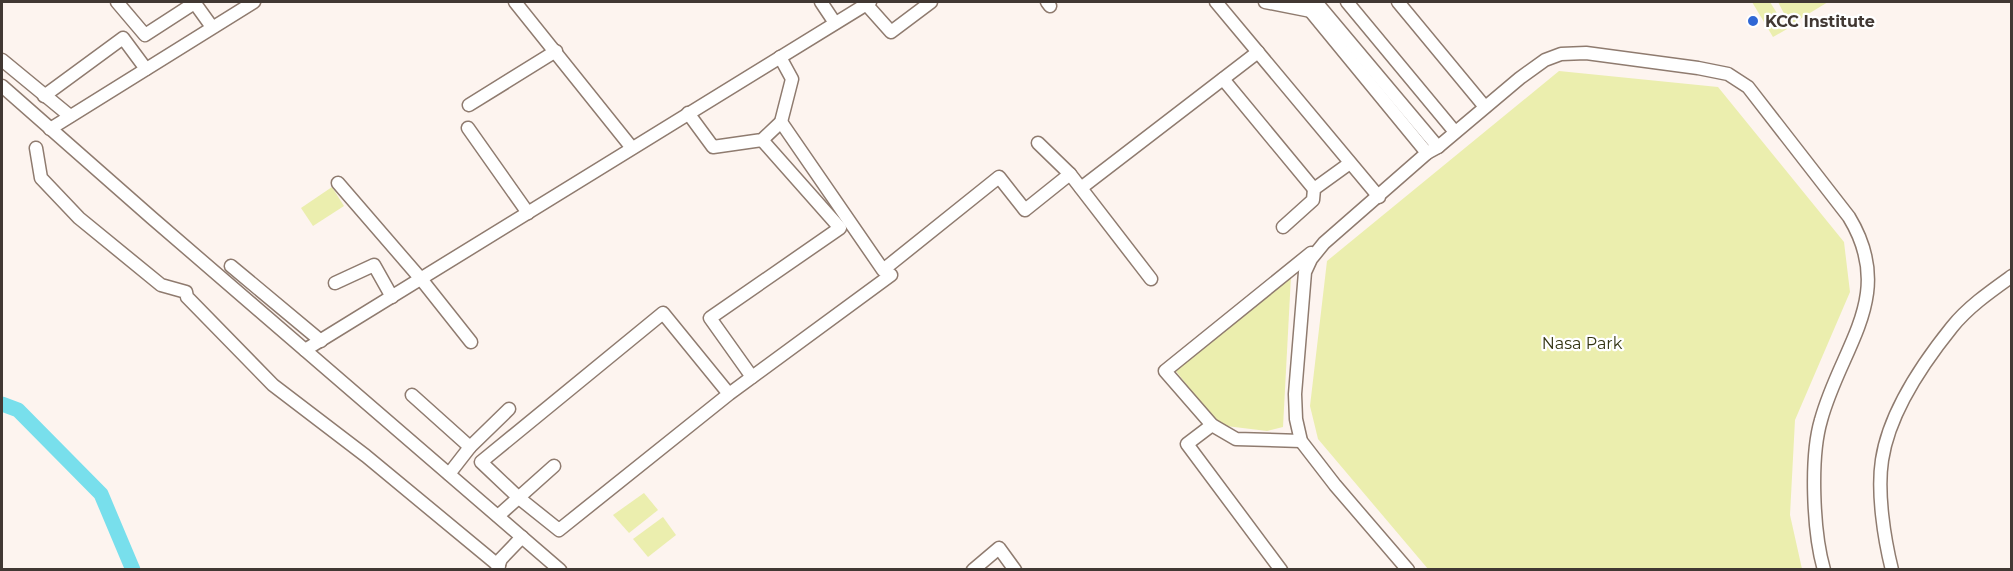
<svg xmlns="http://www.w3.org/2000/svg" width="2013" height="571" viewBox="0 0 2013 571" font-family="Montserrat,sans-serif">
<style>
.green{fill:#ebeeae}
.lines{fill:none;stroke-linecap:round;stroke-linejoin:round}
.river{stroke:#78dfec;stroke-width:15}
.minor-casing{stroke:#8f7b6f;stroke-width:15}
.minor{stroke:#fff;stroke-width:12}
.poi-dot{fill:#3067d5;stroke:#fff;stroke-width:2}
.labels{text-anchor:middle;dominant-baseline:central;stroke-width:4.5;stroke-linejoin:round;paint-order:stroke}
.poi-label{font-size:16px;font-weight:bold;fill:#413833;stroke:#fff;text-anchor:start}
.park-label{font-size:16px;fill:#333412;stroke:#fff}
</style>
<rect width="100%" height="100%" fill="#fdf4ef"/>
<g class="green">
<path d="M1752,2H1770L1787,29L1773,37Z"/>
<path d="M1778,2H1828L1790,25Z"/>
<path d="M1559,71L1718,87L1844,242L1850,292L1795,420L1790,515L1802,569H1428L1318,439L1310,406L1327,261Z"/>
<path d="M332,187L344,206L313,226L301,208Z"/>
<path d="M1291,276L1283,427L1267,431L1218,425L1175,370Z"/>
<path d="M644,493L658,510L629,533L613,515Z"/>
<path d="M663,517L676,535L648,557L633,539Z"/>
</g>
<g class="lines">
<path class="river" d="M2,404L18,410L101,494L133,570"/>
<defs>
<g id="minor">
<path d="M117,2L145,35L196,2"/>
<path d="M194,2L212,27"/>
<path d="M515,2L632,148"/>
<path d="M821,2L835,23"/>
<path d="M1047,2L1050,6"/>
<path d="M1216,2L1379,197"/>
<path d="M1265,2L1311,11"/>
<path d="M1303,2L1427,153"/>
<path d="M1316,2L1438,147"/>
<path d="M1347,2L1455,132"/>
<path d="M1398,2L1485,107"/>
<path d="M866,4L891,32L931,2"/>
<path d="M2,60L70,116"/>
<path d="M1223,79L1314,189"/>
<path d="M2,86L152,218L560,570"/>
<path d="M44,96L123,38L146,69"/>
<path d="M469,105L556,51"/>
<path d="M688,113L713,147L762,140L781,122L792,79L780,57"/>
<path d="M781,122L883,270L999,177L1025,210L1070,174L1151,279"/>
<path d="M468,128L528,213"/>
<path d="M50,129L254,2"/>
<path d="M1038,143L1070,174"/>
<path d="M36,148L41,178L79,218L161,285L186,292L187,297L273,385L366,456L499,566"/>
<path d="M338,183L421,279L471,342"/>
<path d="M1081,188L1258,52"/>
<path d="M1283,227L1313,200L1314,189L1350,163"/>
<path d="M231,266L321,341"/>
<path d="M335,283L374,265L392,297"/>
<path d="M305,350L870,2"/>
<path d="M752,377L710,318L840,228L762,140"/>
<path d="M729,394L663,313L481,462L519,498L559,530L729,394L891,275"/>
<path d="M412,395L470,447"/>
<path d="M1212,425L1187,444L1281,570"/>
<path d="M1301,441L1236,439L1212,425L1165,371L1311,253"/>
<path d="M449,474L470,447L509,409"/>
<path d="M498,516L554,466"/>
<path d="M497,570L501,559L522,537"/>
<path d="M973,570L999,548L1015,570"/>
<path d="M1408,570L1335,485L1301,441L1296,419L1295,394L1305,272L1311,259L1324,243L1427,153L1438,147L1520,78L1545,60L1561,54L1586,53L1698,68L1728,74L1748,87L1849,217C1897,296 1841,346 1821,420C1810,457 1813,532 1824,570"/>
<path d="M1892,570C1884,538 1877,492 1882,460C1889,413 1923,363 1952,327C1968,307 1991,291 2012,276"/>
</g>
</defs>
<use href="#minor" class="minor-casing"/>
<use href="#minor" class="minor"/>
</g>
<circle class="poi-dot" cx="1753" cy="21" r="6"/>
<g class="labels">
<g class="poi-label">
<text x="1765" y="21">KCC Institute</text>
</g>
<g class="park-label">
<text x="1582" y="343">Nasa Park</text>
</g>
</g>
<rect width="2013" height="571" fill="none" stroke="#413833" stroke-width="6"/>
</svg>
